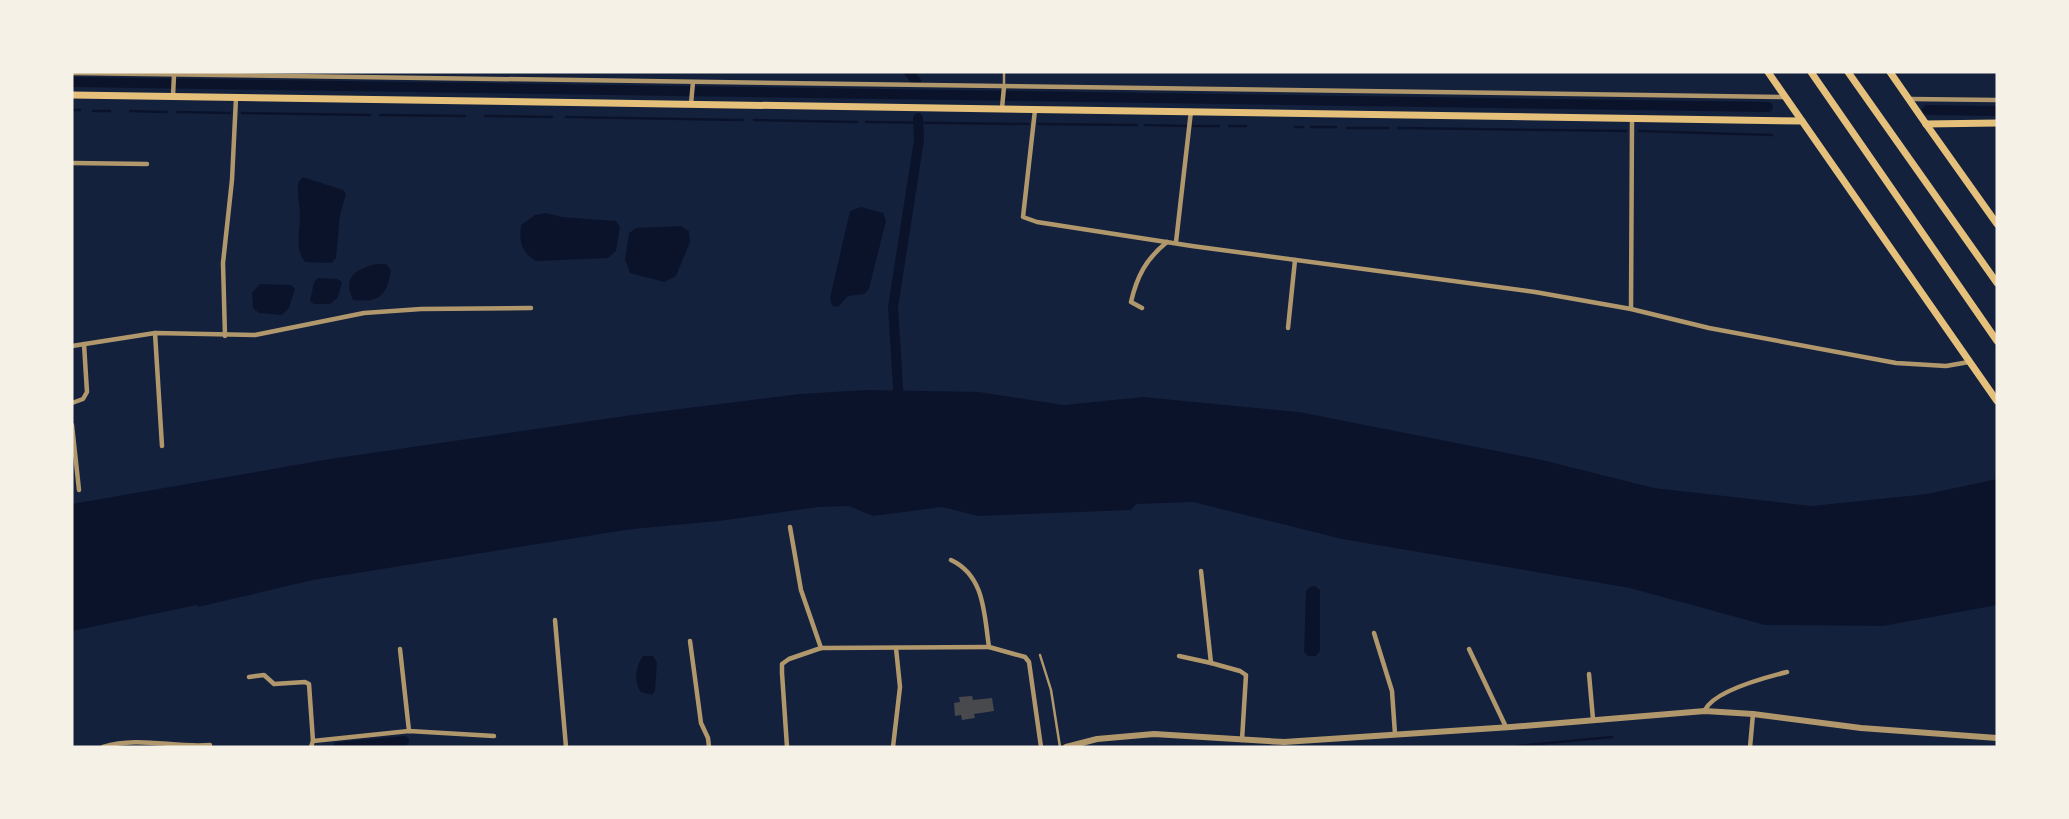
<svg xmlns="http://www.w3.org/2000/svg" width="2069" height="819" viewBox="0 0 2069 819" font-family="'Roboto Condensed',sans-serif">
<style>
.water{fill:#0b132b}
.lines{fill:none;stroke-linecap:round;stroke-linejoin:round}
.stream{stroke:#0b132b;stroke-width:2.5}
.canal{stroke:#0b132b;stroke-width:10}
.building{fill:#48494c}
.service{stroke:#b1986c;stroke-width:2.5}
.minor{stroke:#b1986c;stroke-width:4.5}
.tertiary{stroke:#b1986c;stroke-width:6}
.secondary{stroke:#e5c07b;stroke-width:7}
.primary{stroke:#e5c07b;stroke-width:7}
</style>
<rect width="100%" height="100%" fill="#14213d"/>
<g class="water">
<path d="M303,177L343,190L346,194L340,215L336,258L332,263L305,262C294,248 300,232 300,216C300,206 297,196 298,187C299,180 299,181 303,177Z"/>
<path d="M861,207L883,213L886,221L869,289L864,294L848,296L838,307L832,306L830,298L850,211Z"/>
<path d="M546,213L562,217L616,221L620,227L616,251L608,258L536,261C521,252 519,242 521,225L535,215Z"/>
<path d="M681,226L689,231L690,242L676,276L664,282L630,273L625,259L629,233L636,228Z"/>
<path d="M376,264H386L391,270C387,295 380,303 353,300C342,277 356,269 376,264Z"/>
<path d="M318,278L337,279L342,282L338,297L330,304H314L310,301L314,282Z"/>
<path d="M260,284L291,285L295,289L289,308L282,315L259,313L253,308L252,293Z"/>
<path d="M866,390L979,392L1064,405L1143,397L1299,412L1538,459L1654,488L1812,506L1927,494L1997,479V605L1883,626L1765,625L1630,588L1342,539L1193,502L1136,504L1131,510L978,516L942,507L873,516L849,506L818,507L719,521L632,529L313,580L198,607L197,605L72,631V504L330,459L632,415L799,394Z"/>
<path d="M1315,586L1320,590V651L1316,656H1308L1304,652L1306,591L1310,587Z"/>
<path d="M643,656H653L657,663L655,691L652,695L641,692C633,681 636,666 643,656Z"/>
</g>
<g class="lines">
<g class="stream">
<path d="M72,110H80"/>
<path d="M93,111H110"/>
<path d="M130,111L167,112"/>
<path d="M177,112L230,113"/>
<path d="M242,113L370,115"/>
<path d="M380,115L465,116"/>
<path d="M485,116L552,117"/>
<path d="M566,117L743,120"/>
<path d="M754,120L857,122"/>
<path d="M866,122L1028,124"/>
<path d="M1038,124L1137,125"/>
<path d="M1145,125L1186,126"/>
<path d="M1193,126H1219"/>
<path d="M1229,126H1246"/>
<path d="M1295,127H1303"/>
<path d="M1311,127H1336"/>
<path d="M1347,128H1388"/>
<path d="M1398,128L1626,131"/>
<path d="M1639,131L1772,135"/>
<path d="M1517,746L1612,737"/>
<path d="M1504,747H1510"/>
</g>
<g class="canal">
<path d="M909,72L916,81"/>
<path d="M72,82L1768,107"/>
<path d="M1927,110L1997,111"/>
<path d="M899,402L893,307L919,140L918,118"/>
<path d="M338,747L404,741"/>
</g>
</g>
<path class="building" d="M972,696L973,700L992,698L994,711L974,714L975,718L962,720L961,715L955,716L954,703L960,702L959,697Z"/>
<g class="lines">
<g class="service">
<path d="M1004,86V72"/>
<path d="M1040,655L1051,690L1060,747"/>
</g>
<g class="minor">
<path d="M72,73L1785,97"/>
<path d="M173,96L174,75"/>
<path d="M1910,99L1997,100"/>
<path d="M691,104L693,82"/>
<path d="M1002,108L1004,87"/>
<path d="M1035,110L1023,217L1037,222L1192,246L1535,292L1631,309L1709,328L1896,363L1946,366L1969,362"/>
<path d="M72,163L147,164"/>
<path d="M1176,242L1191,111"/>
<path d="M1142,308L1131,302C1137,276 1146,259 1167,242"/>
<path d="M1631,309L1632,118"/>
<path d="M1288,328L1295,260"/>
<path d="M155,333L162,446"/>
<path d="M225,336L223,263L232,180L236,98"/>
<path d="M72,346L155,333L255,335L364,313L421,309L531,308"/>
<path d="M72,403L83,399L87,392L84,344"/>
<path d="M72,425L79,490"/>
<path d="M790,527L801,590L821,648"/>
<path d="M951,560C985,576 984,614 989,647L1025,657L1029,662L1041,747"/>
<path d="M1201,571L1211,663L1240,671L1246,675L1242,740"/>
<path d="M555,620L566,747"/>
<path d="M1374,633L1392,691L1395,734"/>
<path d="M690,641L701,723L708,738L709,747"/>
<path d="M400,649L409,731"/>
<path d="M1469,649L1506,727"/>
<path d="M1179,656L1211,663"/>
<path d="M1589,674L1593,719"/>
<path d="M249,677L264,675L274,684L305,682L309,684L313,741"/>
<path d="M1705,710C1714,691 1767,677 1787,672"/>
<path d="M103,747C139,736 173,748 210,745"/>
<path d="M311,747L313,741L409,731L494,736"/>
<path d="M787,747L782,673V664L789,659L821,648L989,647"/>
<path d="M893,747L900,687L896,648"/>
<path d="M1750,747L1753,714"/>
</g>
<path class="tertiary" d="M1066,747L1097,739L1154,734L1284,742L1511,727L1705,711L1753,714L1861,728L1997,738"/>
<g class="secondary">
<path d="M72,95L1802,121L1997,401"/>
<path d="M1926,124L1997,224"/>
<path d="M1926,124L1997,123"/>
</g>
<g class="primary">
<path d="M1768,72L1802,121"/>
<path d="M1811,72L1997,341"/>
<path d="M1848,72L1997,283"/>
<path d="M1890,72L1926,124"/>
</g>
</g>
<rect width="2069" height="819" fill="none" stroke="#f6f1e7" stroke-width="147"/>
</svg>
